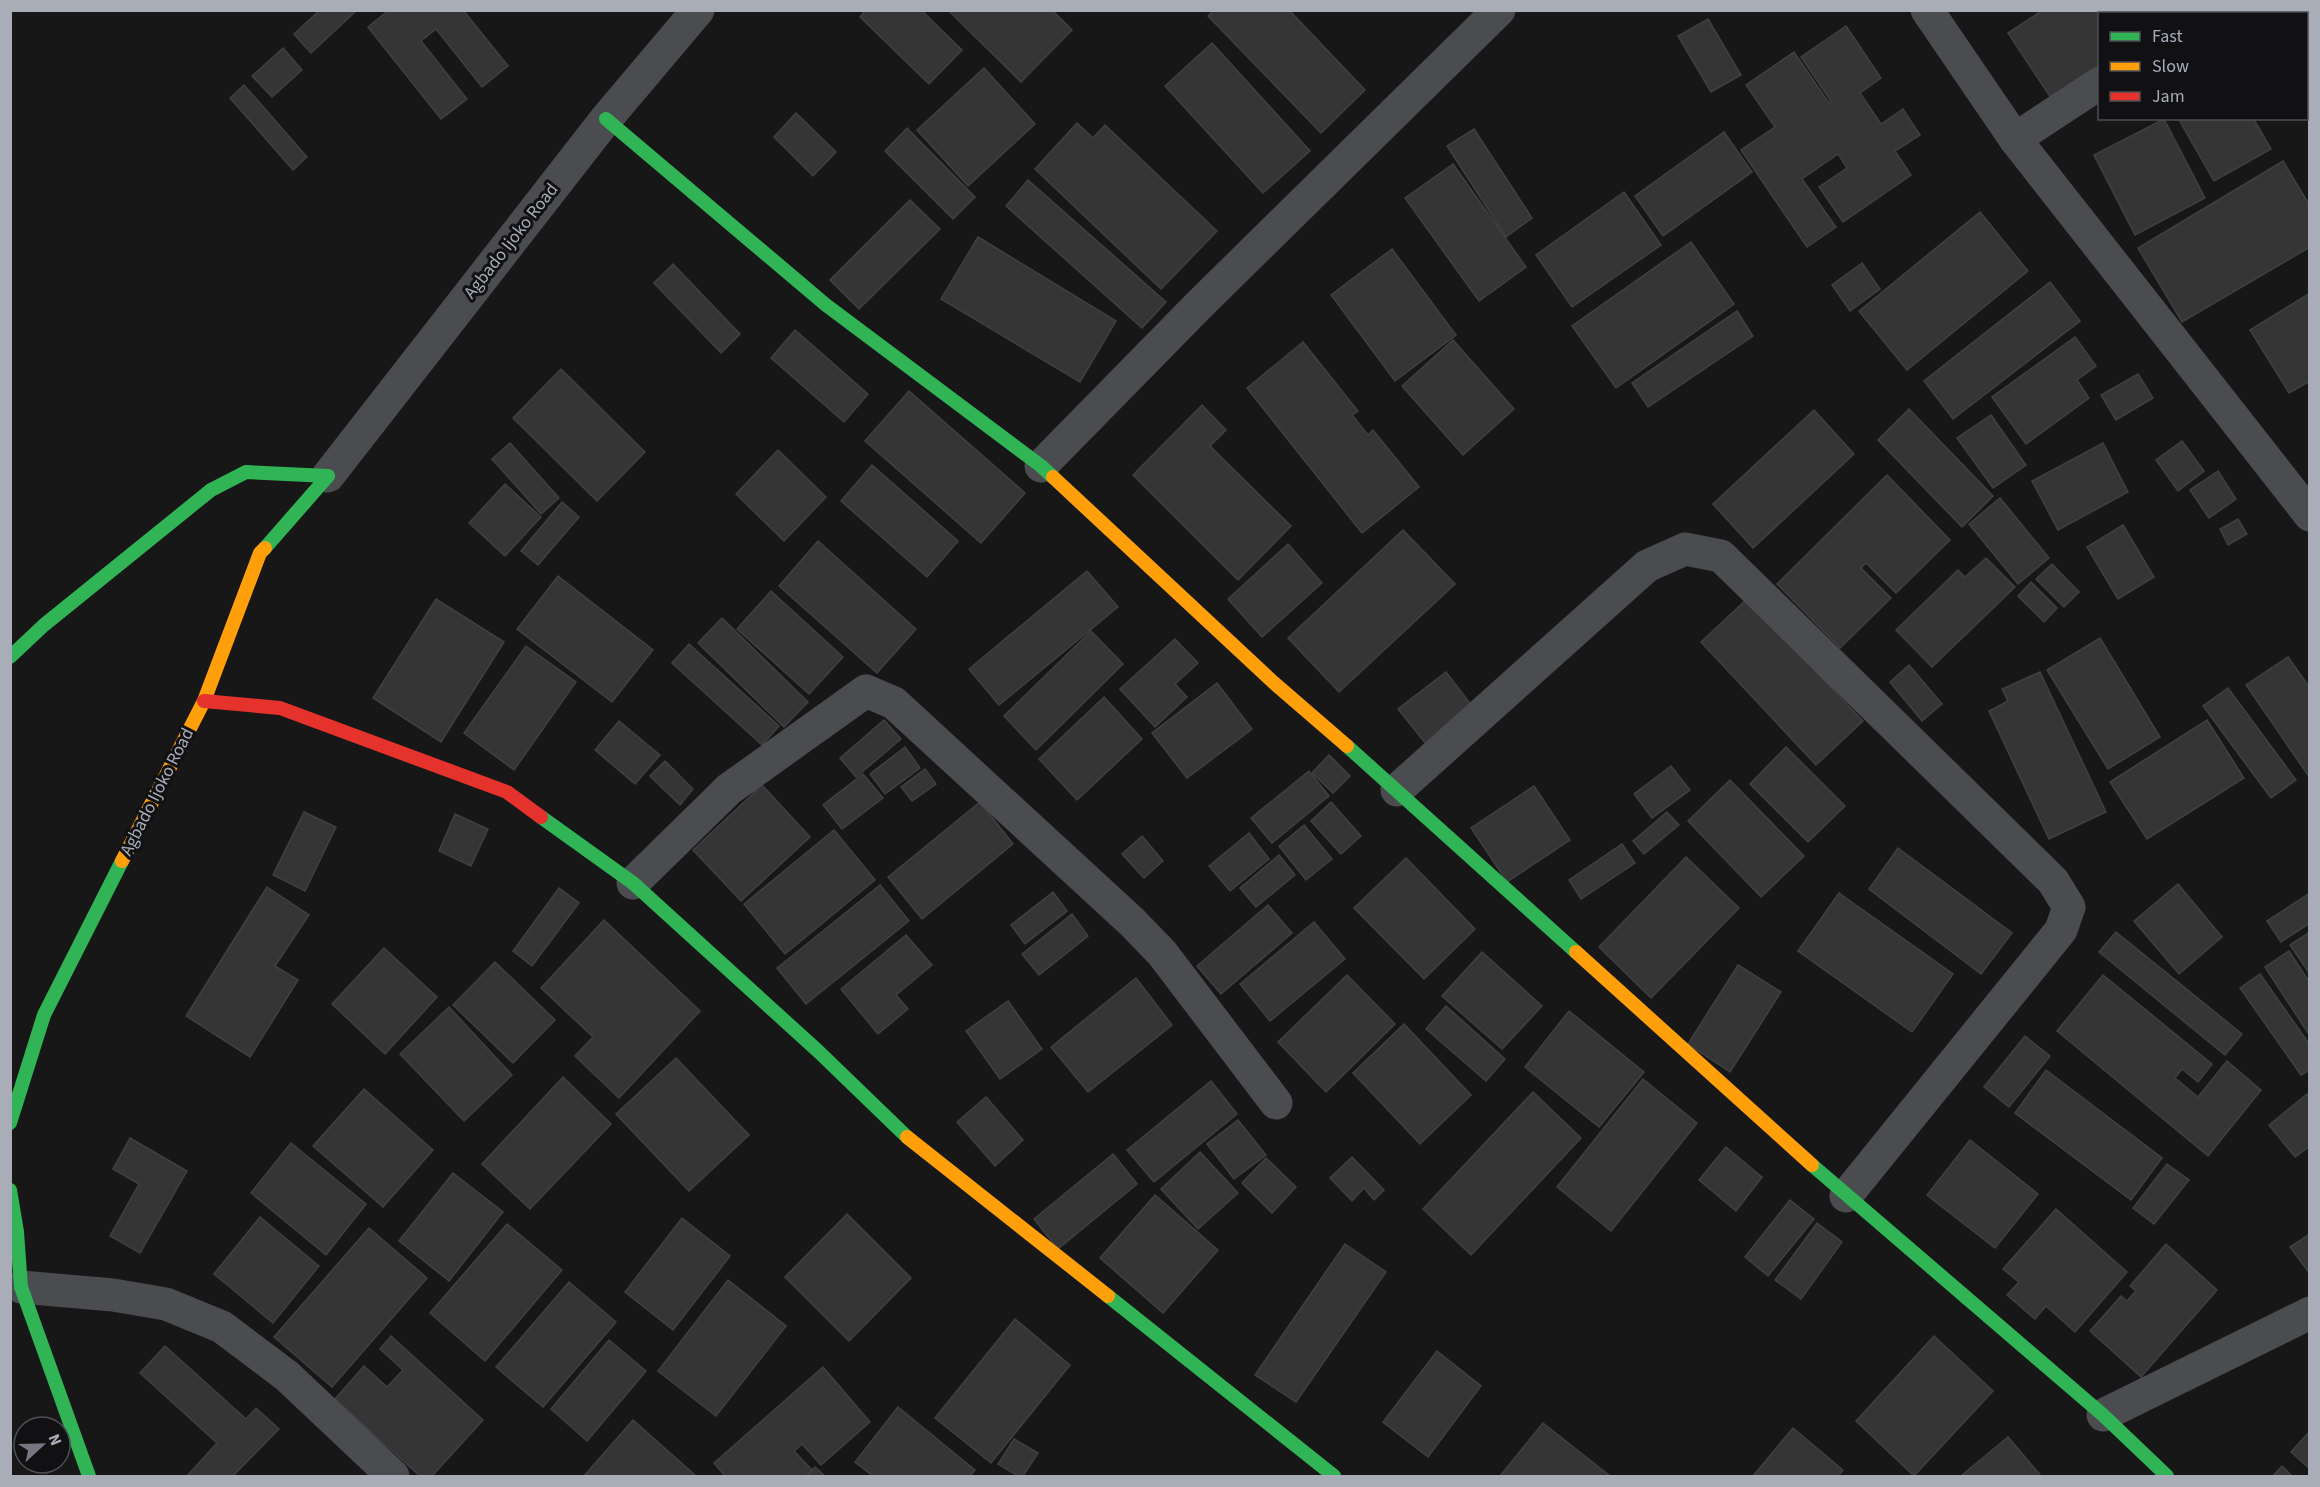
<svg xmlns="http://www.w3.org/2000/svg" width="2320" height="1487" viewBox="0 0 2320 1487" font-family="'Source Sans 3',sans-serif">
<style>
.building{fill:#353536;stroke:#3f4043;stroke-width:1.5}
.lines{fill:none;stroke-linecap:round;stroke-linejoin:round}
.street{stroke:#4b4c50;stroke-width:33}
.fast{stroke:#30b455;stroke-width:14}
.slow{stroke:#ff9f0a;stroke-width:14}
.jam{stroke:#e5322d;stroke-width:14}
.labels{text-anchor:middle;dominant-baseline:central;stroke-width:6;stroke-linejoin:round;paint-order:stroke}
.street-label{font-size:18px;fill:#a8adb8;stroke:#111113}
</style>
<rect width="100%" height="100%" fill="#171717"/>
<g class="building">
<path d="M320,10H357L311,53L294,34Z"/>
<path d="M389,10H463L508,66L482,87L436,29L421,41L467,99L441,119L368,27Z"/>
<path d="M866,10H921L962,50L929,84L860,17Z"/>
<path d="M948,10H1052L1072,30L1021,82Z"/>
<path d="M1214,10H1289L1365,90L1321,133L1208,16Z"/>
<path d="M2043,10H2154L2156,14H2100V66L2051,98L2008,33Z"/>
<path d="M1708,19L1741,75L1711,92L1678,36Z"/>
<path d="M1846,26L1881,78L1860,93L1881,124L1903,109L1920,135L1895,151L1911,175L1843,222L1819,187L1847,168L1838,154L1802,179L1836,227L1807,247L1741,150L1775,127L1746,85L1794,52L1829,103L1831,101L1801,57Z"/>
<path d="M1212,43L1310,151L1263,193L1165,86Z"/>
<path d="M283,48L302,70L272,97L252,76Z"/>
<path d="M984,68L1035,124L968,186L917,130Z"/>
<path d="M244,85L307,157L293,170L230,98Z"/>
<path d="M796,113L836,152L813,176L774,137Z"/>
<path d="M2178,118H2253L2271,149L2214,181Z"/>
<path d="M2164,119L2205,198L2135,235L2094,155Z"/>
<path d="M1077,123L1093,138L1105,125L1217,231L1161,289L1035,169Z"/>
<path d="M907,128L975,197L953,219L885,151Z"/>
<path d="M1474,129L1532,218L1506,237L1447,146Z"/>
<path d="M1724,132L1752,172L1663,236L1635,196Z"/>
<path d="M2283,161L2310,206V247L2182,322L2138,248Z"/>
<path d="M1453,164L1526,267L1479,301L1405,198Z"/>
<path d="M1028,180L1166,302L1142,328L1006,206Z"/>
<path d="M1624,192L1661,245L1572,307L1536,255Z"/>
<path d="M910,200L940,229L859,309L830,280Z"/>
<path d="M1980,212L2028,271L1907,370L1859,311Z"/>
<path d="M978,237L1116,321L1080,382L941,299Z"/>
<path d="M1691,242L1734,304L1616,388L1572,326Z"/>
<path d="M1392,249L1456,335L1395,381L1331,295Z"/>
<path d="M1862,263L1880,289L1850,311L1832,285Z"/>
<path d="M673,264L740,334L721,353L654,283Z"/>
<path d="M2050,282L2080,321L1953,419L1924,381Z"/>
<path d="M2310,293V381L2289,393L2250,330Z"/>
<path d="M1737,311L1753,336L1648,407L1632,383Z"/>
<path d="M795,330L868,394L844,422L771,358Z"/>
<path d="M2075,337L2096,366L2077,380L2089,398L2026,444L1992,397Z"/>
<path d="M1453,340L1514,409L1463,455L1402,386Z"/>
<path d="M1303,342L1358,411L1352,415L1368,435L1373,430L1419,487L1362,533L1247,388Z"/>
<path d="M561,369L645,452L597,501L513,418Z"/>
<path d="M2138,374L2153,398L2116,420L2101,395Z"/>
<path d="M909,391L1025,493L981,543L865,441Z"/>
<path d="M1202,405L1226,430L1210,446L1291,526L1238,580L1133,475Z"/>
<path d="M1909,409L1993,496L1962,527L1878,440Z"/>
<path d="M1814,410L1854,454L1753,548L1713,504Z"/>
<path d="M1991,415L2026,465L1993,488L1957,438Z"/>
<path d="M2182,441L2204,471L2178,491L2156,460Z"/>
<path d="M510,443L559,498L541,514L492,459Z"/>
<path d="M2103,443L2128,492L2058,530L2032,481Z"/>
<path d="M778,450L826,497L784,541L736,494Z"/>
<path d="M872,465L958,541L927,577L841,501Z"/>
<path d="M2218,471L2236,499L2209,518L2190,490Z"/>
<path d="M1887,475L1950,540L1896,593L1866,563L1861,568L1891,598L1840,648L1777,584Z"/>
<path d="M505,484L541,517L505,556L469,523Z"/>
<path d="M2000,498L2049,558L2018,584L1969,524Z"/>
<path d="M562,502L579,517L538,565L521,551Z"/>
<path d="M2238,519L2247,534L2228,545L2220,529Z"/>
<path d="M2123,525L2154,577L2118,599L2087,547Z"/>
<path d="M1403,530L1455,584L1339,692L1288,638Z"/>
<path d="M818,541L916,629L877,673L779,586Z"/>
<path d="M1288,544L1322,583L1262,637L1228,599Z"/>
<path d="M1986,558L2015,587L1932,667L1896,630L1958,570L1965,577Z"/>
<path d="M2052,564L2079,592L2064,607L2036,579Z"/>
<path d="M1087,571L1118,607L999,705L969,669Z"/>
<path d="M558,576L653,650L612,702L517,629Z"/>
<path d="M2031,582L2057,608L2044,622L2018,596Z"/>
<path d="M771,591L843,657L809,694L737,629Z"/>
<path d="M436,599L504,642L441,742L373,698Z"/>
<path d="M1747,599L1863,721L1816,765L1701,642Z"/>
<path d="M722,618L808,702L784,727L698,643Z"/>
<path d="M1091,631L1123,664L1036,750L1004,716Z"/>
<path d="M2100,638L2160,737L2108,769L2047,670Z"/>
<path d="M1175,639L1198,663L1175,684L1187,697L1155,727L1120,689Z"/>
<path d="M689,644L779,726L762,745L672,663Z"/>
<path d="M526,646L576,682L514,770L464,733Z"/>
<path d="M2288,657L2310,688V778L2246,685Z"/>
<path d="M1909,665L1942,704L1922,721L1890,682Z"/>
<path d="M1446,672L1489,728L1442,764L1398,709Z"/>
<path d="M2040,672L2106,812L2049,839L1989,711L2008,701L2002,689Z"/>
<path d="M1217,683L1252,729L1187,778L1152,733Z"/>
<path d="M2228,688L2296,780L2271,798L2203,706Z"/>
<path d="M1104,697L1142,739L1077,800L1039,759Z"/>
<path d="M884,720L901,739L856,777L840,758Z"/>
<path d="M2207,720L2244,778L2147,839L2110,782Z"/>
<path d="M619,721L660,755L635,784L595,750Z"/>
<path d="M905,747L920,768L885,794L870,774Z"/>
<path d="M1786,747L1845,806L1808,842L1750,784Z"/>
<path d="M1329,755L1350,776L1333,793L1312,773Z"/>
<path d="M665,761L693,789L680,805L650,776Z"/>
<path d="M1671,766L1690,790L1652,818L1634,794Z"/>
<path d="M925,769L936,784L912,801L901,787Z"/>
<path d="M1309,771L1329,796L1272,843L1251,818Z"/>
<path d="M863,774L883,798L842,829L823,805Z"/>
<path d="M1730,780L1804,856L1761,897L1688,821Z"/>
<path d="M762,785L810,837L741,901L693,850Z"/>
<path d="M1534,786L1570,840L1507,882L1471,828Z"/>
<path d="M980,802L1013,844L922,919L888,877Z"/>
<path d="M1331,802L1361,836L1341,854L1311,821Z"/>
<path d="M304,812L336,827L305,891L273,875Z"/>
<path d="M1667,812L1679,825L1644,854L1633,841Z"/>
<path d="M455,814L488,829L471,866L439,851Z"/>
<path d="M1304,825L1332,859L1306,880L1279,846Z"/>
<path d="M834,830L875,880L785,954L744,904Z"/>
<path d="M1249,833L1269,859L1230,891L1209,866Z"/>
<path d="M1142,836L1163,861L1144,878L1122,854Z"/>
<path d="M1622,844L1635,863L1581,899L1569,880Z"/>
<path d="M1898,848L2012,933L1981,974L1869,889Z"/>
<path d="M1279,855L1295,875L1256,907L1240,888Z"/>
<path d="M1686,857L1739,908L1651,998L1599,947Z"/>
<path d="M1406,858L1475,929L1424,979L1354,908Z"/>
<path d="M2178,884L2222,937L2179,974L2134,921Z"/>
<path d="M880,885L909,921L806,1004L777,968Z"/>
<path d="M267,887L309,915L275,966L298,980L250,1057L186,1016Z"/>
<path d="M559,888L579,903L532,966L513,951Z"/>
<path d="M1053,892L1067,911L1025,944L1011,925Z"/>
<path d="M1839,893L1953,974L1912,1032L1798,951Z"/>
<path d="M2310,893V923L2281,942L2267,921Z"/>
<path d="M1268,905L1292,933L1221,994L1197,966Z"/>
<path d="M1072,914L1088,936L1039,975L1022,954Z"/>
<path d="M604,920L700,1011L619,1098L575,1056L593,1037L541,988Z"/>
<path d="M1314,922L1345,959L1270,1021L1240,984Z"/>
<path d="M2116,932L2242,1034L2225,1055L2099,952Z"/>
<path d="M2310,932V974L2290,945Z"/>
<path d="M906,935L932,965L896,995L908,1009L878,1034L841,989Z"/>
<path d="M384,948L437,997L385,1054L332,1004Z"/>
<path d="M2289,951L2310,983V1036L2265,967Z"/>
<path d="M1482,952L1542,1006L1502,1049L1442,996Z"/>
<path d="M495,962L555,1020L513,1063L453,1005Z"/>
<path d="M1738,965L1781,992L1730,1072L1688,1044Z"/>
<path d="M2260,974L2310,1045V1070L2301,1075L2240,988Z"/>
<path d="M1347,975L1395,1024L1326,1092L1278,1042Z"/>
<path d="M2103,975L2212,1064L2198,1082L2182,1069L2175,1078L2198,1097L2227,1061L2261,1090L2208,1156L2057,1031Z"/>
<path d="M1136,978L1172,1025L1088,1092L1051,1047Z"/>
<path d="M1008,1001L1042,1049L1000,1079L966,1031Z"/>
<path d="M1446,1006L1505,1059L1486,1081L1426,1029Z"/>
<path d="M449,1007L512,1075L464,1121L400,1054Z"/>
<path d="M1569,1011L1644,1072L1599,1127L1525,1067Z"/>
<path d="M1404,1024L1471,1095L1420,1144L1353,1073Z"/>
<path d="M2025,1036L2050,1056L2009,1107L1984,1087Z"/>
<path d="M676,1058L749,1135L689,1191L616,1114Z"/>
<path d="M2046,1070L2162,1158L2131,1200L2015,1113Z"/>
<path d="M563,1077L611,1124L530,1209L482,1164Z"/>
<path d="M1643,1079L1697,1123L1611,1231L1557,1187Z"/>
<path d="M1211,1081L1237,1114L1154,1182L1127,1150Z"/>
<path d="M364,1089L433,1150L383,1207L313,1146Z"/>
<path d="M1533,1092L1581,1138L1471,1255L1423,1209Z"/>
<path d="M2307,1094L2310,1098V1146L2295,1157L2269,1125Z"/>
<path d="M986,1097L1023,1140L995,1166L957,1122Z"/>
<path d="M1238,1120L1266,1155L1234,1179L1207,1144Z"/>
<path d="M130,1138L187,1171L140,1253L110,1236L139,1184L113,1169Z"/>
<path d="M1970,1140L2038,1194L1995,1248L1927,1195Z"/>
<path d="M291,1143L366,1204L326,1255L251,1193Z"/>
<path d="M1726,1147L1762,1177L1736,1211L1699,1180Z"/>
<path d="M1200,1152L1238,1193L1198,1229L1161,1189Z"/>
<path d="M1113,1154L1137,1184L1058,1249L1034,1219Z"/>
<path d="M1352,1157L1384,1190L1374,1200L1364,1188L1352,1201L1330,1178Z"/>
<path d="M1266,1158L1296,1187L1272,1213L1242,1183Z"/>
<path d="M2167,1164L2189,1180L2154,1224L2133,1208Z"/>
<path d="M453,1173L503,1212L449,1281L399,1241Z"/>
<path d="M1155,1195L1218,1250L1163,1313L1100,1258Z"/>
<path d="M1790,1200L1814,1219L1768,1276L1745,1257Z"/>
<path d="M2056,1209L2127,1272L2075,1332L2046,1306L2035,1319L2007,1295L2019,1282L2003,1269Z"/>
<path d="M847,1214L911,1278L849,1341L785,1277Z"/>
<path d="M260,1217L319,1266L273,1323L214,1274Z"/>
<path d="M682,1218L730,1256L673,1330L625,1292Z"/>
<path d="M1817,1223L1842,1242L1801,1299L1775,1280Z"/>
<path d="M507,1224L562,1270L485,1361L430,1313Z"/>
<path d="M369,1228L427,1278L332,1387L274,1337Z"/>
<path d="M2310,1234V1274L2290,1247Z"/>
<path d="M1345,1244L1386,1272L1296,1402L1255,1375Z"/>
<path d="M2166,1244L2217,1290L2141,1377L2090,1331L2121,1296L2127,1301L2136,1291L2130,1286Z"/>
<path d="M728,1280L786,1326L716,1416L658,1371Z"/>
<path d="M569,1282L616,1322L543,1407L496,1367Z"/>
<path d="M1015,1319L1070,1365L991,1463L935,1418Z"/>
<path d="M391,1336L483,1420L432,1476H420L335,1399L364,1366L387,1387L403,1370L380,1349Z"/>
<path d="M1934,1336L1993,1391L1914,1476L1856,1421Z"/>
<path d="M609,1340L646,1371L587,1441L551,1409Z"/>
<path d="M165,1346L246,1419L256,1408L279,1429L233,1476H187L217,1443L140,1373Z"/>
<path d="M1437,1351L1481,1386L1428,1457L1383,1422Z"/>
<path d="M823,1367L870,1422L821,1465L802,1444L794,1451L812,1470L805,1476H725L714,1463Z"/>
<path d="M898,1407L975,1470L970,1476H873L855,1462Z"/>
<path d="M633,1420L695,1475L694,1476H584Z"/>
<path d="M1543,1423L1610,1476H1500Z"/>
<path d="M1793,1428L1843,1470L1838,1476H1753Z"/>
<path d="M2310,1431V1469L2291,1452Z"/>
<path d="M2008,1437L2041,1476H1961Z"/>
<path d="M1014,1439L1038,1453L1023,1476H1018L998,1464Z"/>
<path d="M2282,1466L2292,1476H2273Z"/>
<path d="M815,1467L825,1476H807Z"/>
</g>
<g class="lines">
<g class="street">
<path d="M1927,10L2015,139L2310,515"/>
<path d="M2204,14L2209,10"/>
<path d="M2015,139L2100,83"/>
<path d="M1041,466L1200,304L1499,10"/>
<path d="M328,476L606,119L698,10"/>
<path d="M1397,790L1647,566L1685,549L1721,556L2053,881L2069,907L2061,930L1846,1196"/>
<path d="M633,883L729,789L866,691L894,703L1132,922L1162,953L1276,1103"/>
<path d="M21,1287L113,1295L166,1304L222,1327L287,1376L393,1476"/>
<path d="M2103,1415L2310,1313"/>
</g>
<g class="fast">
<path d="M606,119L826,305L1041,466L1053,477"/>
<path d="M265,548L328,476"/>
<path d="M10,657L44,625L211,490L246,472L328,476"/>
<path d="M1347,746L1576,952"/>
<path d="M541,817L633,883L819,1052L907,1137"/>
<path d="M10,1123L44,1015L122,861"/>
<path d="M1812,1165L2103,1415L2167,1476"/>
<path d="M10,1190L17,1232L21,1287L89,1476"/>
<path d="M1108,1296L1334,1476"/>
</g>
<g class="slow">
<path d="M1053,477L1273,682L1347,746"/>
<path d="M122,861L204,701L260,553L265,548"/>
<path d="M1576,952L1812,1165"/>
<path d="M907,1137L1108,1296"/>
</g>
<path class="jam" d="M204,701L280,708L507,792L541,817"/>
</g>
<g class="labels">
<g class="street-label">
<text transform="translate(511 241) rotate(-52)">Agbado Ijoko Road</text>
<text transform="translate(157 792) rotate(-63)">Agbado Ijoko Road</text>
</g>
</g>
<rect width="2320" height="1487" fill="none" stroke="#a8adb8" stroke-width="24"/>
<rect x="2098" y="12" width="210" height="108" fill="#111113" stroke="#4d4f55" stroke-width="1.5"/>
<rect x="2110" y="32" width="30" height="9" fill="#30b455" stroke="#4d4f55" stroke-width="1.5"/>
<text x="2152" y="42" font-size="18" fill="#a8adb8">Fast</text>
<rect x="2110" y="62" width="30" height="9" fill="#ff9f0a" stroke="#4d4f55" stroke-width="1.5"/>
<text x="2152" y="72" font-size="18" fill="#a8adb8">Slow</text>
<rect x="2110" y="92" width="30" height="9" fill="#e5322d" stroke="#4d4f55" stroke-width="1.5"/>
<text x="2152" y="102" font-size="18" fill="#a8adb8">Jam</text>
<g transform="translate(42 1445) rotate(68)"><circle r="28" fill="#111113" stroke="#4d4f55" stroke-width="1.5"/>
<path d="M0-4.5L10 22L0 15L-10 22Z" fill="#757880"/>
<text y="-9" font-size="16" font-weight="bold" text-anchor="middle" fill="#a8adb8">N</text>
</g>
</svg>
